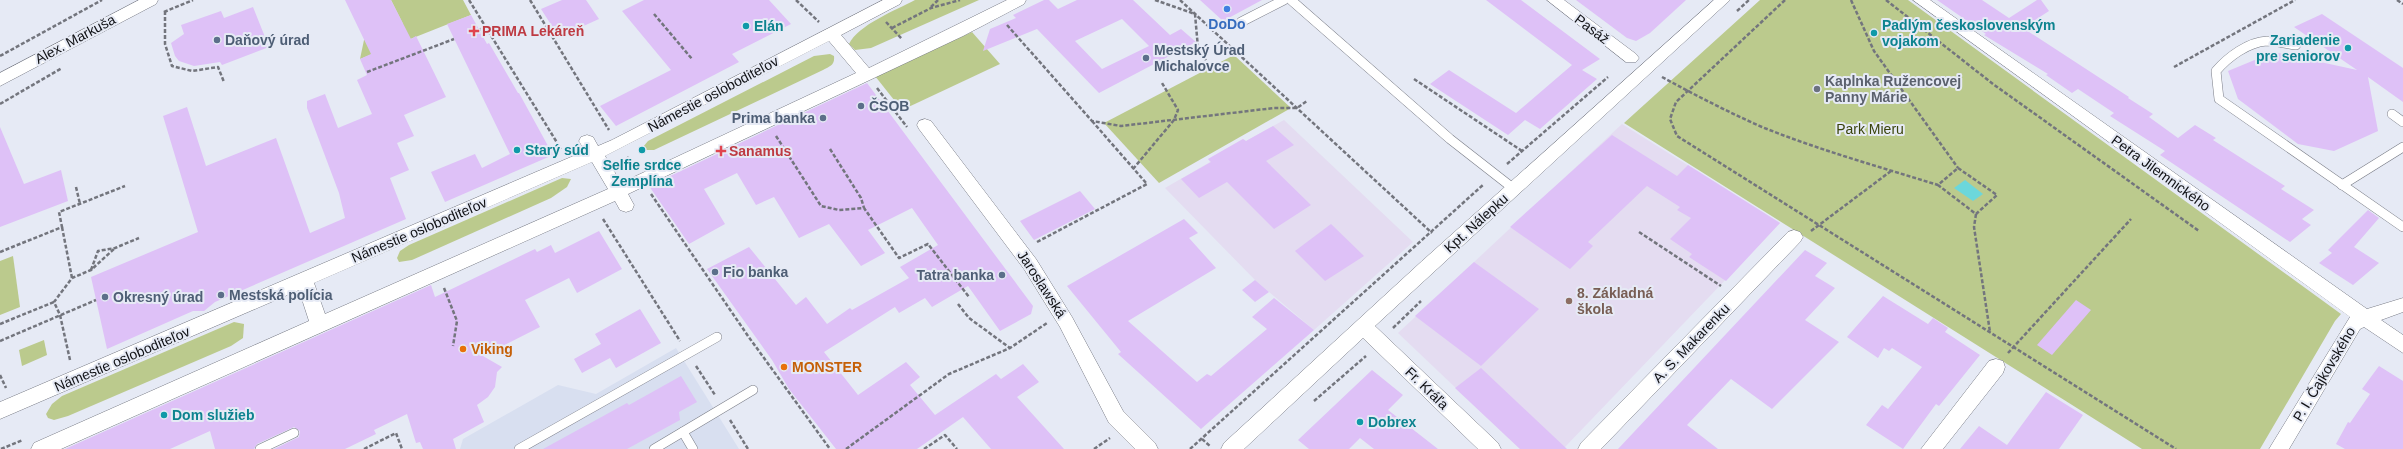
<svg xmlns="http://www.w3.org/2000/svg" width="2403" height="449" viewBox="0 0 2403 449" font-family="Arial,sans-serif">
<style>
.built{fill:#d8dff0}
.education{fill:#e4dcf1}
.green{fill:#bbca8d}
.water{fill:#6cd7db}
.building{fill:#dec1f7;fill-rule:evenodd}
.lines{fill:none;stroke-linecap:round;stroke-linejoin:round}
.lane-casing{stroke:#787b85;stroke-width:10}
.street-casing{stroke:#787b85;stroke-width:1}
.path{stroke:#73757d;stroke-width:2.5;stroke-dasharray:4 2;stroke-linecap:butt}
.lane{stroke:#fff;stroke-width:9}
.street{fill:#fff;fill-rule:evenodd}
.shop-dot{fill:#3f7fe0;stroke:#e6eaf5;stroke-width:1.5}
.culture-dot{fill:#0f9aa8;stroke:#e6eaf5;stroke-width:1.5}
.health-dot{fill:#e0444e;stroke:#e6eaf5;stroke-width:1.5}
.service-dot{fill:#5c6f8a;stroke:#e6eaf5;stroke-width:1.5}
.worship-dot{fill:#6b7280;stroke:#e6eaf5;stroke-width:1.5}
.education-dot{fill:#8d6e63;stroke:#e6eaf5;stroke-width:1.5}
.food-dot{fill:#e8710a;stroke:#e6eaf5;stroke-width:1.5}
.labels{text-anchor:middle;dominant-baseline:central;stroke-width:4;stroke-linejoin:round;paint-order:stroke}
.shop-label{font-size:14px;font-weight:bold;fill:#366cbe;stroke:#e6eaf5}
.culture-label{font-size:14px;font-weight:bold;fill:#0d838f;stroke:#e6eaf5;text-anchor:start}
.street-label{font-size:14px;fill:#0f1014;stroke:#e6eaf5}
.health-label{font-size:14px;font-weight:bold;fill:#be3a42;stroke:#e6eaf5;text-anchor:start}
.service-label{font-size:14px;font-weight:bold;fill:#4e5e75;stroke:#e6eaf5;text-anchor:start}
.worship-label{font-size:14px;font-weight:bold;fill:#5b616d;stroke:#e6eaf5;text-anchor:start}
.park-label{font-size:14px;fill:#39430b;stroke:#e6eaf5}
.education-label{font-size:14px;font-weight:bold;fill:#785e54;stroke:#e6eaf5;text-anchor:start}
.food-label{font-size:14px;font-weight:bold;fill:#c56008;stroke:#e6eaf5;text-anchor:start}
</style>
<rect width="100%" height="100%" fill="#e6eaf5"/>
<path class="built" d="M676,348L739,449H460L463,439L558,385L596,394Z"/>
<g class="education">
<path d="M1284,120L1413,242L1314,330L1255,280L1165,188L1210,162L1208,159L1243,139L1246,141Z"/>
<path d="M1622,124L1780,223L1565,447L1520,449L1398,333Z"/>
</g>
<g class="green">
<path d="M391,0H463L471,15L360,59L364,40L403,24Z"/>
<path d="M915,0H979L871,48L855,50L849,44C858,25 896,10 915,0Z"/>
<path d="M1760,0H1908L2341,314L2335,321L2260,449H2142L1624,123Z"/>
<path d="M972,32L1000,64L902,110L875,76Z"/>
<path d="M830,54L834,56C835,65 830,66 823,70L654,150H646L643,147L648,141L814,56Z"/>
<path d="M1234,55L1291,108L1159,183L1104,123Z"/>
<path d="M562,178L571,179L567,187L551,198L412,260L399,262L397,258L400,251L409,245Z"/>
<path d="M13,256L20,307L0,315V261Z"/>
<path d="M234,322L244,324L243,338L231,346L68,416L54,420L48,418L46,414L52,404L62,396Z"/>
<path d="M44,340L47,355L22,366L19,350Z"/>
</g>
<path class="water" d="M1965,180L1983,194L1973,201L1954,188Z"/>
<g class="building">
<path d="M345,0H391L411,39L416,36L446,97L404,115L414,136L397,143L409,170L390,178L406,219L215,302L204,311H193L107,349L91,277L198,232L163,116L187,107L206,166L276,138L310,233L345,218L339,193L307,108V101L325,94L338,128L372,114L357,80L367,75L360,59L371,54Z"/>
<path d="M562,0H586L599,19L559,37L541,9Z"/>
<path d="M644,0H769L791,24L732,54L739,62L616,126L600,106L671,70L622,11Z"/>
<path d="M1044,0H1049L1058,9L1077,0H1133L1170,35L1181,29L1196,42L1099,93L1037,29L983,51L990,29L1016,18L1013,15ZM1122,19L1149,46L1102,69L1075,41Z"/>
<path d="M1200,0H1262L1223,21Z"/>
<path d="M1486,0H1521L1600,59L1582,70L1597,79L1540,129L1525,120L1508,135L1430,84L1449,70L1516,113L1572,65Z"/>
<path d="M1576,0H1686L1650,33L1636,41L1627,38Z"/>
<path d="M1937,0H1982L2009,18L2037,0H2041L2049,11L2023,28L2129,97L2128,98L2153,114L2149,117L2178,138L2195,125L2216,138L2213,140L2285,186L2281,189L2314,210L2302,219L2311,225L2290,242L2160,155L2165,151L2110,116L2114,113L2078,89L2072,93L2046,75L2048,74L1984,35L1986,34Z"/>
<path d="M253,7L269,47L222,65L220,62L194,66L179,61L175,56L171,43L184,34L181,25L221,11L224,18Z"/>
<path d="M2322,14L2403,68V102L2368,77L2378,131L2334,151L2298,144L2238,99L2228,71L2274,52L2357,70L2294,27Z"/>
<path d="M471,15L487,44L489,43L518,93H519L553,155L445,202L431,172L475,154L482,168L510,154L447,24Z"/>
<path d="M867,83L1033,306L1031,314L1000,331L968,286L932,307L925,298L899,313L895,307L824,352L858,395L906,362L920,377L910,385L935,415L996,374L1001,379L1023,364L1039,382L1017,397L1064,449H991L963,417L917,449H836L789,389L772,360L707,269L749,247L796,305L806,297L827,324L850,308L852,310L909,278L900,267L938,245L912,208L868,230L885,253L861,266L829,224L799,238L774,197L756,205L737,173L704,189L725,224L689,244L649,186Z"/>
<path d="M1273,126L1294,145L1266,161L1311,205L1274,229L1227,182L1199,198L1181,179L1211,162L1208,159L1243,139L1246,141Z"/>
<path d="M0,127L24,184L61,170L68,201L0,227Z"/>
<path d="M1612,135L1677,176L1688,165L1780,223L1726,281L1689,257L1692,254L1670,239L1691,218L1677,210L1680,207L1647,186L1588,242L1593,246L1570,269L1510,227Z"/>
<path d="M1080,191L1095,209L1034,240L1020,221Z"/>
<path d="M2368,210L2379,218L2354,247L2379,263L2353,285L2319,263L2332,253L2328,250Z"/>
<path d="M1184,219L1198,233L1189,238L1216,268L1128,321L1197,382L1207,374L1211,376L1267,329L1252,317L1274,298L1314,330L1201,429L1118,354L1121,352L1067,286Z"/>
<path d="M1331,224L1364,256L1325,281L1295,251Z"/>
<path d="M599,231L622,269L577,293L569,278L525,300L540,327L483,356L502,367L497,372L495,387L488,397L477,405L484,422L453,439L456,449H423L420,442L416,443L407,414L374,430L376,434L345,449H274L299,437L300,431L294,427L257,444L254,449H215L210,431L170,449H65L431,285L435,297L535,249L537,252L551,245L555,253Z"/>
<path d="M1805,250L1827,263L1815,276L1835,288L1805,320L1839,342L1772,409L1731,379L1687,425L1718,449H1618Z"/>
<path d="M1474,262L1539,309L1481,366L1415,316Z"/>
<path d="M1255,280L1269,292L1255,302L1242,290Z"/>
<path d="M1883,296L1928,324L1933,318L1948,328L1945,332L1980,355L1939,406L1936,404L1903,449L1866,425L1882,405L1888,409L1922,367L1892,348L1889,351L1884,348L1878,358L1847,337Z"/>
<path d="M2076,300L2091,310L2052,355L2037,345Z"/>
<path d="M640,309L661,343L616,368L610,358L582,373L574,359L601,344L595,334Z"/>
<path d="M2379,366L2403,381V449H2345L2336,444L2348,422L2350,423L2370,394L2362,389Z"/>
<path d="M1481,368L1567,449H1520L1455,388Z"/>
<path d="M1372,370L1403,395L1388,410L1438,449H1374L1360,438L1349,449H1309L1298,440Z"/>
<path d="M681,376L697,402L679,412L680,420L627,449H543L627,403L629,405Z"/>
<path d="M2046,392L2083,415L2059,449H1960L1979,426L2007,445Z"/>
</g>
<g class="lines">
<defs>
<g id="lane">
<path d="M1291,0L1450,139L1514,189"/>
<path d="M1241,22L1284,0"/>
<path d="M2296,45C2287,44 2277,41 2267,41C2248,42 2228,57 2216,71L2219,99L2403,227"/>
<path d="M2392,114L2403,122"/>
<path d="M2342,185L2403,147"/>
<path d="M683,432L693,449"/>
<path d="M260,449L294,433"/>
<path d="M519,449L717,337"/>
<path d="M654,449L753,390"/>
</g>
<g id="street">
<path d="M139,0H158L156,4L0,86V73Z"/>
<path d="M883,0H902L900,4L841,35L869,68L1007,0H1026L1024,4L963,36L628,194L634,205L632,210L626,212L620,210L615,201L61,449H31L34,443L309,321L299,290L0,419V402L585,151L579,141L581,137L587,135L593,137L598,146L612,140ZM829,41L856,73L621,183L605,156ZM592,162L608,189L325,314L314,283Z"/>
<path d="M1547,0H1564L1636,54L1639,58L1636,62H1626Z"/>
<path d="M1714,0H1730L1375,326L1498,443L1501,449H1478L1363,338L1244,449H1221L1224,443L1421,262Z"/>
<path d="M1913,0H1930L2367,309L2403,298V312L2381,320L2403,335V353L2364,327L2360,329L2289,449H2269L2350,317Z"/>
<path d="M925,119L931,121L1036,259L1072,317L1123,411L1155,443L1158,449H1135L1109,423L1060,327L1024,269L919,129L917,125L919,121Z"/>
<path d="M1794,230L1800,232L1803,237L1800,242L1601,449H1578L1581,443L1788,232Z"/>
<path d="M1996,359L2003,361L2005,367L2003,373L1943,449H1921L1989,361Z"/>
</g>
</defs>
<use href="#lane" class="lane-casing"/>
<use href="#street" class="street-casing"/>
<g class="path">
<path d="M469,0L561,149"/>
<path d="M530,0L609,130"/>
<path d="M796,0L819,22"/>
<path d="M1155,0L1195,14L1198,48L1206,60"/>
<path d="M1180,0L1432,233"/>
<path d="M1785,0L1676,102L1670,119L1677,136L2176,449"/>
<path d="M1851,0L1874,51L1958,168"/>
<path d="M1886,0L1993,84L2199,231"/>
<path d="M2397,0L2403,4"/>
<path d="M931,7L938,0"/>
<path d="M165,11V44L172,66L192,71L218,67L224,82"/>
<path d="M1737,11L1749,0"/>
<path d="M164,12L193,0"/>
<path d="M654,14L692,59"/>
<path d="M886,22L902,39"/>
<path d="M1007,25L1092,121L1121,126L1274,108H1297L1307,101"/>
<path d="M892,28L931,8L960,0"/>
<path d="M479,30L486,27"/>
<path d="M0,56L102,0"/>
<path d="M2174,67L2295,0"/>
<path d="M367,72L454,39"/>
<path d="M1662,77C1695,95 1728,112 1762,127C1819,150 1880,167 1938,185"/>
<path d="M1414,79L1522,151"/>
<path d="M877,88L907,127"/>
<path d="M0,104L62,68"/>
<path d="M776,136L821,206L839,210L864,208L899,258L928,244L969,297"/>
<path d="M830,149L861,198L864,208"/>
<path d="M627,157L633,167"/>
<path d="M1507,164L1608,77"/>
<path d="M1958,168L1997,195L1976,214L1938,185Z"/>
<path d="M1133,169L1174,120L1178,110L1162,83"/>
<path d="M76,187L80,204"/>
<path d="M651,194L748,336L830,449"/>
<path d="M1976,214L1974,227L1990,332"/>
<path d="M603,219L680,341"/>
<path d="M62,227L72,278"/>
<path d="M1811,231L1891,171"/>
<path d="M1639,232L1721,286"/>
<path d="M1037,242L1147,184L1092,121"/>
<path d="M0,252L62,227L59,212L125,186"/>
<path d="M91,270L98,251L115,248L139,238"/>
<path d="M444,288L457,321L453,346"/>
<path d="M958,304L969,318L1010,348"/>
<path d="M0,324L54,302"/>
<path d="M1393,328L1421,301"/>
<path d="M0,341L96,300"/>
<path d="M2008,353L2131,219"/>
<path d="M70,360L60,315L54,302L72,278L91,270L115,248"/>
<path d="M696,366L715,395"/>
<path d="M0,375L6,388"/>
<path d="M1314,401L1366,356"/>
<path d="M730,420L748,449"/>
<path d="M1202,439L1210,446"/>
<path d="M1,449L23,440"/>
<path d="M364,449L396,433L402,449"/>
<path d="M846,449L949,374L1010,348L1047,323"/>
<path d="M924,449L945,435L957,449"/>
<path d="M1094,449L1110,438"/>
<path d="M1190,449L1484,184"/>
</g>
<use href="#lane" class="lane"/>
<use href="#street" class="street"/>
</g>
<circle class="shop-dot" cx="1227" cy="9" r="4"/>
<g class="culture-dot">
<circle cx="746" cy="26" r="4"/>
<circle cx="1874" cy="33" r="4"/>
<circle cx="2348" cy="48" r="4"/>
<circle cx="517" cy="150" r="4"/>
<circle cx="642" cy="150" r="4"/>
<circle cx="164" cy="415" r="4"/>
<circle cx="1360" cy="422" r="4"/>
</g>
<g class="health-dot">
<path d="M472 25h4v4h4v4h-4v4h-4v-4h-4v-4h4z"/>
<path d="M719 145h4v4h4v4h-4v4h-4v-4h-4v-4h4z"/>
</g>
<g class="service-dot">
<circle cx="217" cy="40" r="4"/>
<circle cx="1146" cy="58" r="4"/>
<circle cx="861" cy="106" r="4"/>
<circle cx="823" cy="118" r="4"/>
<circle cx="715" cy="272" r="4"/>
<circle cx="1002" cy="275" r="4"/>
<circle cx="221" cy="295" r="4"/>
<circle cx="105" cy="297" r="4"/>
</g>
<circle class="worship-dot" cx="1817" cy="89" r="4"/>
<circle class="education-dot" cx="1569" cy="301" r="4"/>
<g class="food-dot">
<circle cx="463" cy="349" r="4"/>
<circle cx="784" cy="367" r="4"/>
</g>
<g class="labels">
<g class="shop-label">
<text x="1227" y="24">DoDo</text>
</g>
<g class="culture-label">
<text x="1882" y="25">Padlým československým<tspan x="1882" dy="16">vojakom</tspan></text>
<text x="754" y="26">Elán</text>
<text x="2340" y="40" text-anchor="end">Zariadenie<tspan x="2340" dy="16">pre seniorov</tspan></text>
<text x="525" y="150">Starý súd</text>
<text x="642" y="165" text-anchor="middle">Selfie srdce<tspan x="642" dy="16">Zemplína</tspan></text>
<text x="172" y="415">Dom služieb</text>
<text x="1368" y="422">Dobrex</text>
</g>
<g class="street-label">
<text transform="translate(1592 29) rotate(37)">Pasáž</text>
<text transform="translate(75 39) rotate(-28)">Alex. Markuša</text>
<text transform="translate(713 94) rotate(-28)">Námestie osloboditeľov</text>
<text transform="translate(2161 173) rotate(36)">Petra Jilemnického</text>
<text transform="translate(1476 223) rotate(-42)">Kpt. Nálepku</text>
<text transform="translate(419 230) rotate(-23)">Námestie osloboditeľov</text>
<text transform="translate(1042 284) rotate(57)">Jaroslawská</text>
<text transform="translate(1691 343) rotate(-46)">A. S. Makarenku</text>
<text transform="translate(122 359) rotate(-23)">Námestie osloboditeľov</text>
<text transform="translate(2324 374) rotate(-59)">P. I. Čajkovského</text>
<text transform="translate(1427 388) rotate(44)">Fr. Kráľa</text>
</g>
<g class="health-label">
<text x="482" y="31">PRIMA Lekáreň</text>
<text x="729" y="151">Sanamus</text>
</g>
<g class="service-label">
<text x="225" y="40">Daňový úrad</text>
<text x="1154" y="50">Mestský Úrad<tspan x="1154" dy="16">Michalovce</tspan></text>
<text x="869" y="106">ČSOB</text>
<text x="815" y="118" text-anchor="end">Prima banka</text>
<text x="723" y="272">Fio banka</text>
<text x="994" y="275" text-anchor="end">Tatra banka</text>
<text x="229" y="295">Mestská polícia</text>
<text x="113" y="297">Okresný úrad</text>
</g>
<g class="worship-label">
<text x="1825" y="81">Kaplnka Ružencovej<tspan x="1825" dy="16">Panny Márie</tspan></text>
</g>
<g class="park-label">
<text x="1870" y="129">Park Mieru</text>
</g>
<g class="education-label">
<text x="1577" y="293">8. Základná<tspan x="1577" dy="16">škola</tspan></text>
</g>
<g class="food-label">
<text x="471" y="349">Viking</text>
<text x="792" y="367">MONSTER</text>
</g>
</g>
</svg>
